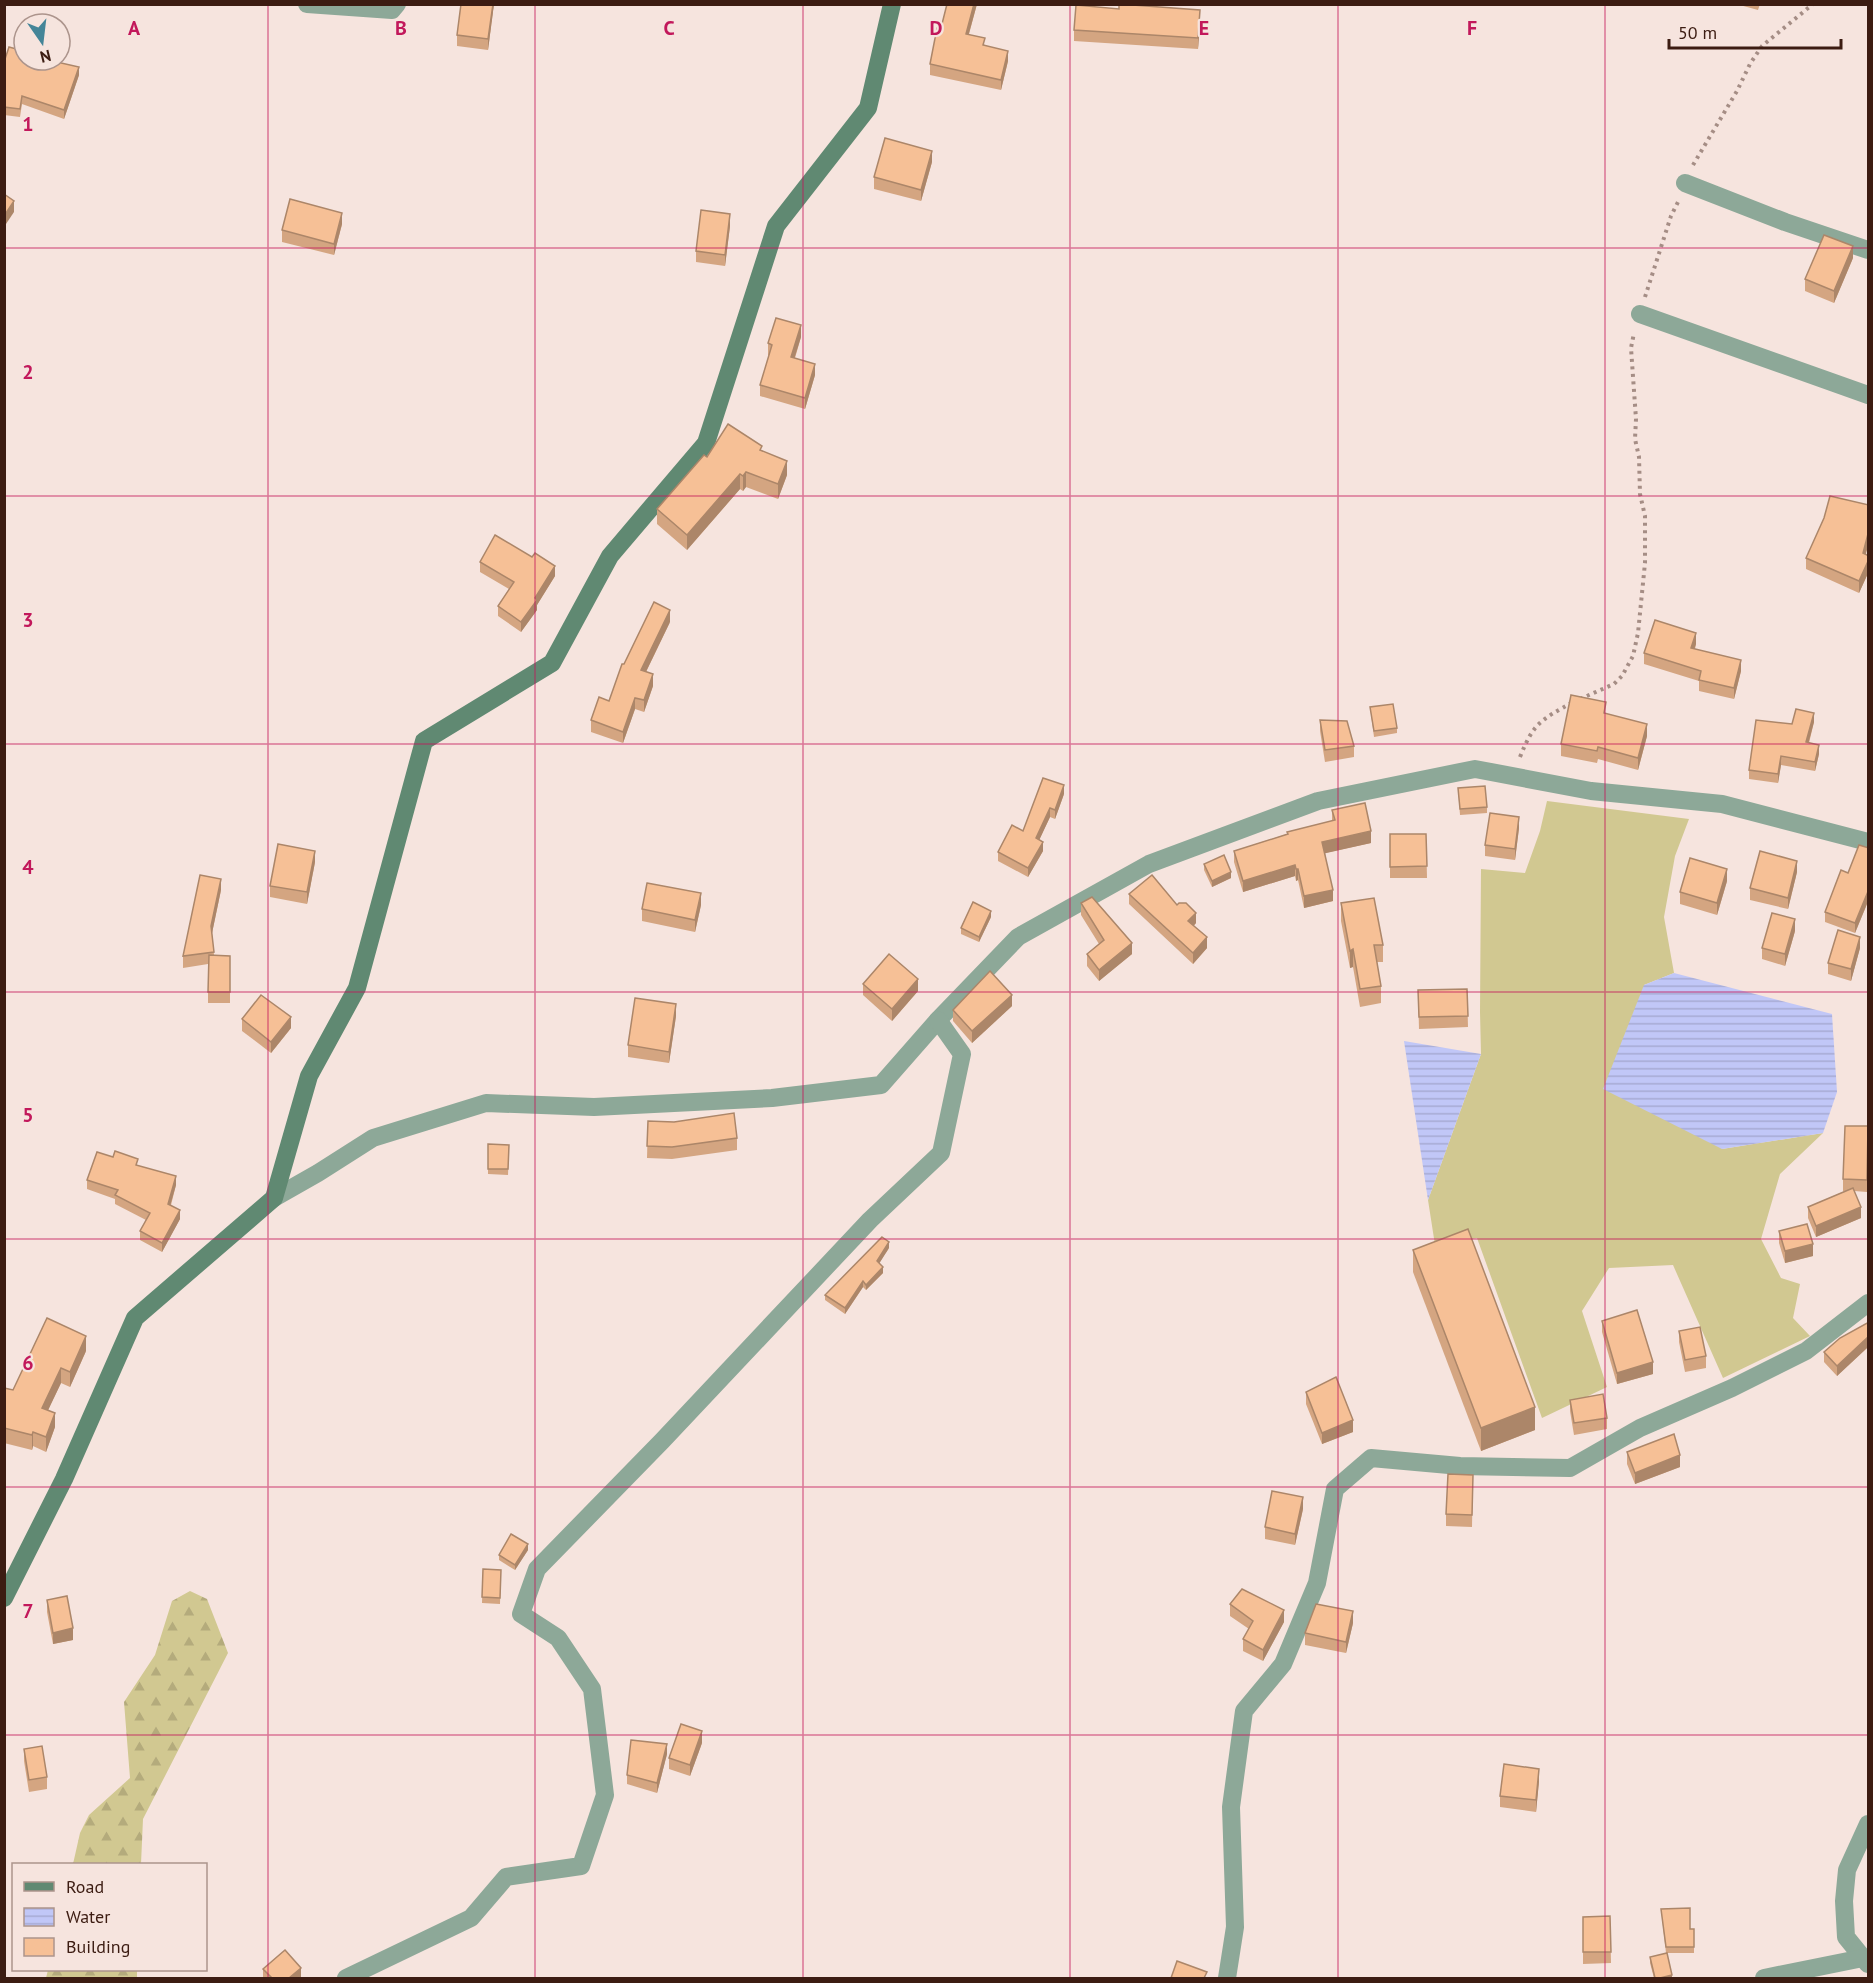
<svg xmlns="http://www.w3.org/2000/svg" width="1873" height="1983" viewBox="0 0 1873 1983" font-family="'PT Sans',sans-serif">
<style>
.grass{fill:#d1c891}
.forest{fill:url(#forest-firs)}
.water{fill:url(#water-rules)}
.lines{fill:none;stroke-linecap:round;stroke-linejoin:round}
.path{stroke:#a58d85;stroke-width:4;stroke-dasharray:3 4.5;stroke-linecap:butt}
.street{stroke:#8da898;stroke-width:18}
.secondary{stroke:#608972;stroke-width:18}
.wall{fill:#d4a581}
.shaded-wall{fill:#ac8669}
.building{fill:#f6c096;stroke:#ac8669;stroke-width:1.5}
.grid{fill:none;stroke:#c2185b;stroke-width:1.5;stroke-opacity:0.55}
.grid-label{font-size:20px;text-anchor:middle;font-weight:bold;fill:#c2185b;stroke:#f6e4de;stroke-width:4.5;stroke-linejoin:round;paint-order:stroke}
</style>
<defs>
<pattern id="forest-firs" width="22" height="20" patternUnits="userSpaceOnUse" patternTransform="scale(1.5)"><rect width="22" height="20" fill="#d1c891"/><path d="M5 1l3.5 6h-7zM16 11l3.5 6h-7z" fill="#b4ab7c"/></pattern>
<pattern id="water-rules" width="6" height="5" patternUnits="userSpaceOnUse" patternTransform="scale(1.5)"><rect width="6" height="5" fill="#c1c7f7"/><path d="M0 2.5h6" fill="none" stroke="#a7aad3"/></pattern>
</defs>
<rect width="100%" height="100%" fill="#f6e4de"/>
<path class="grass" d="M1547,801L1689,819L1675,856L1664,917L1674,973L1644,985L1722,1149L1823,1133L1780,1174L1761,1239L1781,1278L1800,1284L1793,1318L1810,1336L1723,1378L1673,1265L1609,1268L1582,1311L1607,1387L1542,1418L1477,1238L1435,1245L1428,1200L1481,1054L1480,1012L1481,869L1525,873L1540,831Z"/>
<g class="forest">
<path d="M190,1591L207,1599L228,1653L143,1819L141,1864H73L80,1833L89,1815L130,1778L124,1702L155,1655L172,1601Z"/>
<path d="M48,1970H137V1978H46Z"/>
</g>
<g class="water">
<path d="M1674,973L1832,1014L1837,1092L1823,1133L1722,1149L1603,1089L1644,985Z"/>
<path d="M1404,1041L1481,1054L1428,1200Z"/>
</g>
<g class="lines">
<g class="path">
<path d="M1693,165L1737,91L1750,64L1762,46L1813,4"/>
<path d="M1645,297L1671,216L1678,202"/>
<path d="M1580,699L1614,684L1622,676L1633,656L1638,633L1645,563V516L1640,494L1639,457L1635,439L1636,419L1631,348L1634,333"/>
<path d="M1520,757C1534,722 1541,720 1573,702"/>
</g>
<g class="street">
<path d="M307,4L392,10L397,4"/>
<path d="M1685,183L1785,222L1868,250"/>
<path d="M1640,314L1868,395"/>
<path d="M274,1198L318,1173L373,1138L486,1103L594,1107L772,1098L881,1085L938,1020L1018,937L1149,864L1318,801L1475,769L1591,791L1722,804L1868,842"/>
<path d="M1868,1824L1847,1870L1844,1901L1846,1937L1868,1964"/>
<path d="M346,1978L471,1918L506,1877L581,1866L605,1795L592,1689L558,1638L521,1614L537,1569L662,1441L870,1220L941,1153L962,1054L938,1020"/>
<path d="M1227,1978L1235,1927L1231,1807L1244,1711L1283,1664L1317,1583L1335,1489L1371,1458L1460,1466L1570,1468L1640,1428L1732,1388L1806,1351L1868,1303"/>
<path d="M1764,1978L1863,1958"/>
</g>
<path class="secondary" d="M4,1598L64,1479L135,1318L274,1198L309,1076L357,988L424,741L552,663L610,556L706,443L776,226L868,108L892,4"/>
</g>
<g class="wall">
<path d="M494,4L488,50L457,46V35Z"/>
<path d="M947,4H977L969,34L1008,61L1001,90L930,75V64L941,28Z"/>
<path d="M1736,4H1760L1758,10Z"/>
<path d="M1200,22L1198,49L1074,41V30Z"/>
<path d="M24,60L79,75L64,119L22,104L20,117L4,115V62Z"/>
<path d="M932,162L921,201L874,189V177Z"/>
<path d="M342,224L334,255L282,242V230Z"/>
<path d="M730,226L725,266L696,262V251Z"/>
<path d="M1853,258L1834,303L1805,291V279Z"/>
<path d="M801,337L795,358L815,375L805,409L760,396V385L769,355H768V343Z"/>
<path d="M762,451L787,475L778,499L746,487L743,491L740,489L687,550L657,524V509L707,457Z"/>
<path d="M1869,505V542L1865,555L1869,556V571L1859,593L1806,569V558Z"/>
<path d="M480,562L555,576L537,605V610L521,632L498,616V606L509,589L480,572Z"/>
<path d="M670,622L646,672L653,686L644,712L635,709L623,743L591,732V720L609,701L624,664Z"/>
<path d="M1696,644L1695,649L1741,671L1734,699L1699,691V681L1644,664V653Z"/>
<path d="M1370,707L1397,728V733L1374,737Z"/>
<path d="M1606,714L1647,736L1638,770L1598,759L1597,763L1561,756V744Z"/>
<path d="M1320,720L1354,746V757L1325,762L1320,731Z"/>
<path d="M1814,722L1809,743L1819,754L1815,771L1781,765L1778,783L1749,779V770L1792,724Z"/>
<path d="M1458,788L1487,807V813L1460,815Z"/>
<path d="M1064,794L1055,819L1050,817L1039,840L1043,851L1028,877L998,861V852L1023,831Z"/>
<path d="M1332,810L1371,843L1325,853L1333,901L1304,908L1298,880L1296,881L1295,876L1243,892L1234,862V851L1287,834V832L1332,821Z"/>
<path d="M1519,828L1515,860L1485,856V845Z"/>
<path d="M1390,834H1426L1427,878H1390Z"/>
<path d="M1869,848V899L1855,933L1825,922V912L1848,873Z"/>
<path d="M315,862L307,904L270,897V886Z"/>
<path d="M1204,864L1231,878L1212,887L1204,870Z"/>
<path d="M1797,872L1788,909L1750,900V888Z"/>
<path d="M1727,881L1717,915L1680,904V892Z"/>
<path d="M221,890L212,933L214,955L230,956V1003H208V964L183,968V956Z"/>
<path d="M1129,894L1177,905L1196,923L1194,926L1207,948L1193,964L1129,904Z"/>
<path d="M1081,903L1132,954L1099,981L1087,966V954L1099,944L1081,915Z"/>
<path d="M1341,903L1383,945V962H1377L1381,986V1003L1360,1007L1353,967L1350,968L1341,921Z"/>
<path d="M701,905L695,932L642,921V909Z"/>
<path d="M991,917L979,942L961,934V928Z"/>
<path d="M1795,931L1785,966L1762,959V948Z"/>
<path d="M1860,948L1851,981L1828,974V963Z"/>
<path d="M863,984L918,991L892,1021L863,995Z"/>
<path d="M1467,989L1468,1027L1419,1029L1418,990Z"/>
<path d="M1012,1006L972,1043L953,1021V1010Z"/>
<path d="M676,1016L669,1063L628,1057V1045Z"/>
<path d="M242,1019L291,1028L271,1053L242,1031Z"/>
<path d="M648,1121L674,1122L737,1138V1150L672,1159L647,1158Z"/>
<path d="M1868,1126L1867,1192L1854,1191L1861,1218L1816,1237L1808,1218V1207L1845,1191H1843V1179Z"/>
<path d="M488,1144L509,1145L508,1175L488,1174Z"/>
<path d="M138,1166L176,1185L171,1205L180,1219L162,1252L140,1240V1231L146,1220L115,1204V1199L87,1189V1180Z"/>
<path d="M1779,1231L1813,1256L1785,1263L1779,1243Z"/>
<path d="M889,1248L879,1263L883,1273L866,1290L863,1287L845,1314L825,1300V1295Z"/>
<path d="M1413,1250L1535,1430L1481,1451L1413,1272Z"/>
<path d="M1602,1321L1653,1374L1617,1384L1602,1332Z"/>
<path d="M1869,1322V1351L1867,1348L1837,1376L1824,1362V1352Z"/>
<path d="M1679,1331L1706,1356V1368L1685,1372L1679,1342Z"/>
<path d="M86,1351L70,1387L61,1383L48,1410L55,1427L46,1452L33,1446L32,1450L4,1443V1388L13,1390Z"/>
<path d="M1306,1392L1353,1432L1322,1444L1306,1404Z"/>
<path d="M1570,1400L1607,1418V1429L1574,1435L1570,1411Z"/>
<path d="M1627,1452L1680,1467L1635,1484L1627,1464Z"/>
<path d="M1473,1475L1472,1527L1446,1526V1514Z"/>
<path d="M1303,1509L1295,1545L1265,1539V1527Z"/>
<path d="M528,1550L515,1570L499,1560V1555Z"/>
<path d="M483,1569L501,1570L500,1604L482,1603Z"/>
<path d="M47,1600L73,1640L53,1644L47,1612Z"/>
<path d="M1230,1604L1284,1622L1263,1661L1243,1651V1639L1249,1629L1230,1616Z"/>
<path d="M1353,1623L1346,1653L1305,1645V1633Z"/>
<path d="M702,1743L690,1776L669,1769V1758Z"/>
<path d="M24,1749L47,1777V1789L29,1792L24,1761Z"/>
<path d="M667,1754L657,1793L627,1784V1775Z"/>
<path d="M1539,1781L1536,1812L1500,1807V1796Z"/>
<path d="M1661,1909L1690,1929H1694V1953H1666Z"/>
<path d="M1610,1916L1611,1963L1583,1964V1917Z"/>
<path d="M1650,1957L1672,1978H1654L1650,1963Z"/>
<path d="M263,1969L301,1978H263Z"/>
</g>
<g class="shaded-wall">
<path d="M493,4H494L488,50V39Z"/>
<path d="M974,4H977L966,44V34Z"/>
<path d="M1200,10V22L1198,49V38Z"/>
<path d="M1008,51V61L1001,90V80Z"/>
<path d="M79,67V75L64,119V110Z"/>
<path d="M932,151V162L921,201V190Z"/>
<path d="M14,201V212L4,227V216Z"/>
<path d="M342,213V224L334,255V244Z"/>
<path d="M730,214V226L725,266V255Z"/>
<path d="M1853,246V258L1834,303V291Z"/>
<path d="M801,325V337L791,369V357Z"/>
<path d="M815,364V375L805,409V398Z"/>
<path d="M787,461V475L778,499V484Z"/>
<path d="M746,472V487L743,491V476Z"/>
<path d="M740,474V489L687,550V535Z"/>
<path d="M1869,530V542L1863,565V553Z"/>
<path d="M1869,559V571L1859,593V581Z"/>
<path d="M555,566V576L537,605V610L521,632V622L535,598Z"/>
<path d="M670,610V622L641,682V670Z"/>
<path d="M1696,633V644L1691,659V648Z"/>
<path d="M1741,660V671L1734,699V688Z"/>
<path d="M653,674V686L644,712V700Z"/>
<path d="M635,698V709L623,743V732Z"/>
<path d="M1814,713V722L1806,752V742Z"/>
<path d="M1647,724V736L1638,770V758Z"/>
<path d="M1819,745V754L1815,771V762Z"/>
<path d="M1781,756V765L1778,783V774Z"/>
<path d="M1064,785V794L1055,819V810Z"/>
<path d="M1050,808V817L1036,847V838Z"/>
<path d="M1519,817V828L1515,860V849Z"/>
<path d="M1371,831V843L1322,854V842Z"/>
<path d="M1043,842V851L1028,877V868Z"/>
<path d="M315,851V862L307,904V892Z"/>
<path d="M1797,861V872L1788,909V898Z"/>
<path d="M1295,865V876L1243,892V881Z"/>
<path d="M1296,869H1298V880L1296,881Z"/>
<path d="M1727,869V881L1717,915V903Z"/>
<path d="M1231,872V878L1212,887V881Z"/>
<path d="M221,879V890L211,938V926Z"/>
<path d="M1869,889V899L1855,933V923Z"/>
<path d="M1333,890V901L1304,908V896Z"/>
<path d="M701,893V905L695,932V920Z"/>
<path d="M991,911V917L979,942V937Z"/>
<path d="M1196,913V923L1188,931V921Z"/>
<path d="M1795,919V931L1785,966V954Z"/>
<path d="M1207,937V948L1193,964V953Z"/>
<path d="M1860,937V948L1851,981V969Z"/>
<path d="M1132,943V954L1099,981V970Z"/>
<path d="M1353,949V967L1350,968V951Z"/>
<path d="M918,979V991L892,1021V1009Z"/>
<path d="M1012,995V1006L972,1043V1031Z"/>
<path d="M676,1004V1016L669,1063V1052Z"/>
<path d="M291,1017V1028L271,1053V1042Z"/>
<path d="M176,1176V1185L168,1213V1204Z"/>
<path d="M1861,1207V1218L1816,1237V1226Z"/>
<path d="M180,1210V1219L162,1252V1243Z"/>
<path d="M889,1242V1248L877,1267V1261Z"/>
<path d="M1813,1244V1256L1785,1263V1251Z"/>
<path d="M883,1267V1273L866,1290V1285Z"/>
<path d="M863,1281V1287L845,1314V1308Z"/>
<path d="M86,1336V1351L70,1387V1372Z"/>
<path d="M1867,1338V1348L1837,1376V1366Z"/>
<path d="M1653,1362V1374L1617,1384V1373Z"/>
<path d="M61,1368V1383L42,1423V1408Z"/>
<path d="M1535,1407V1430L1481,1451V1428Z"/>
<path d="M55,1413V1427L46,1452V1437Z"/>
<path d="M1353,1420V1432L1322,1444V1433Z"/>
<path d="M33,1432V1446L32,1450V1435Z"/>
<path d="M1680,1455V1467L1635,1484V1473Z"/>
<path d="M1303,1497V1509L1295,1545V1534Z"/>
<path d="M528,1544V1550L515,1570V1565Z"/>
<path d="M1284,1610V1622L1263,1661V1650Z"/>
<path d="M1353,1611V1623L1346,1653V1642Z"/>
<path d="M73,1628V1640L53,1644V1633Z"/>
<path d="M702,1731V1743L690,1776V1765Z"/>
<path d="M667,1744V1754L657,1793V1783Z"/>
<path d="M1539,1769V1781L1536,1812V1800Z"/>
<path d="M301,1968V1978H289Z"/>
<path d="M1672,1975V1978H1660Z"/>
</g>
<g class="building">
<path d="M461,4H493L488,39L457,35Z"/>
<path d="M947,4H974L966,34L985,38L983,45L1008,51L1001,80L930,64L937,28H941Z"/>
<path d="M1119,4L1200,10L1198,38L1074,30L1076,5L1119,9Z"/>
<path d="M9,47L24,51V60H48L79,67L64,110L22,96L20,109L4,107V62Z"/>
<path d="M885,138L932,151L921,190L874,177Z"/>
<path d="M4,194L14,201L4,216Z"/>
<path d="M290,199L342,213L334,244L282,230Z"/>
<path d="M701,210L730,214L725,255L696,251Z"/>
<path d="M1824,235L1853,246L1834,291L1805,279Z"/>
<path d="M776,318L801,325L791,357L815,364L805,398L760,385L772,345L768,343Z"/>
<path d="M728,424L762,446L760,450L787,461L778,484L746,472L743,476L740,474L687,535L657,509L704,455L707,457Z"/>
<path d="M1830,496L1869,505V530L1863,553L1869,556V559L1859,581L1806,558L1824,518Z"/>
<path d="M495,535L532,557L535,553L555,566L535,598L537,600L521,622L498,606L514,582L480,562Z"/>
<path d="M654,602L670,610L641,670L653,674L644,700L635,698L623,732L591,720L599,697L609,701L622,664H624Z"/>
<path d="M1655,620L1696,633L1691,648L1741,660L1734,688L1699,680L1701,671L1644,653Z"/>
<path d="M1571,695L1606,702L1604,713L1647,724L1638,758L1598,747L1597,751L1561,744Z"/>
<path d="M1393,704L1397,728L1374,731L1370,707Z"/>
<path d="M1796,709L1814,713L1806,742L1819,745L1815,762L1781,756L1778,774L1749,770L1756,720L1792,724Z"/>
<path d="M1320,720L1347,721L1354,746L1325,750Z"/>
<path d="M1043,778L1064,785L1055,810L1050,808L1036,838L1043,842L1028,868L998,852L1012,825L1023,831Z"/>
<path d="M1485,786L1487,807L1460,809L1458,788Z"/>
<path d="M1365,803L1371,831L1322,842L1333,890L1304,896L1298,869H1296L1295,865L1243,881L1234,851L1288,834L1287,832L1335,820L1332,810Z"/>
<path d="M1490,813L1519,817L1515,849L1485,845Z"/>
<path d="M1390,834H1426L1427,866L1390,867Z"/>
<path d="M278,844L315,851L307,892L270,886Z"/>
<path d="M1859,845L1869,848V889L1855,923L1825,912L1841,870L1848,873Z"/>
<path d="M1760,851L1797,861L1788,898L1750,888Z"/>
<path d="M1224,855L1231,872L1212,881L1204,864Z"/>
<path d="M1690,858L1727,869L1717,903L1680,892Z"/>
<path d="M200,875L221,879L211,926L214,952L183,956Z"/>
<path d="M1152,875L1177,905L1179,903H1186L1196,913L1188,921L1207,937L1193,953L1129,894Z"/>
<path d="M647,883L701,893L695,920L642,909Z"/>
<path d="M1092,897L1132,943L1099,970L1087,954L1104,940L1081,903Z"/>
<path d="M1374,898L1383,945H1374L1381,986L1360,989L1353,949L1350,951L1341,903Z"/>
<path d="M973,902L991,911L979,937L961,928Z"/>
<path d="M1772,913L1795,919L1785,954L1762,948Z"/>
<path d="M1838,930L1860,937L1851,969L1828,963Z"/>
<path d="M889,954L918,979L892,1009L863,984Z"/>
<path d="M209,955L230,956V992H208Z"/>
<path d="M990,971L1012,995L972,1031L953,1010Z"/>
<path d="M1467,989L1468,1016L1419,1017L1418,990Z"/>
<path d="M261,995L291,1017L271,1042L242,1019Z"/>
<path d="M635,998L676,1004L669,1052L628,1045Z"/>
<path d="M734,1113L737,1138L672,1147L647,1146L648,1121L674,1122Z"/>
<path d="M1845,1126H1868L1867,1180L1843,1179Z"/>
<path d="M488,1144L509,1145L508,1169H488Z"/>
<path d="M115,1151L138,1159L136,1165L176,1176L168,1204L180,1210L162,1243L140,1231L150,1213L115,1195L118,1190L87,1180L97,1152L113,1157Z"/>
<path d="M1853,1188L1861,1207L1816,1226L1808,1207Z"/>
<path d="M1807,1224L1813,1244L1785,1251L1779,1231Z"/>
<path d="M1468,1229L1535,1407L1481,1428L1413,1250Z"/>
<path d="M882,1237L889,1242L877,1261L883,1267L866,1285L863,1281L845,1308L825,1295Z"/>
<path d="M1637,1310L1653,1362L1617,1373L1602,1321Z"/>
<path d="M47,1318L86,1336L70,1372L61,1368L42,1408L55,1413L46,1437L33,1432L32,1435L4,1428V1388L13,1390Z"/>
<path d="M1869,1322V1341L1867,1338L1837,1366L1824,1352L1840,1338Z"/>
<path d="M1700,1327L1706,1356L1685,1360L1679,1331Z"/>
<path d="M1336,1377L1353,1420L1322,1433L1306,1392Z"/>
<path d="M1603,1394L1607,1418L1574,1423L1570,1400Z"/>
<path d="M1674,1434L1680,1455L1635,1473L1627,1452Z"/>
<path d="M1448,1474L1473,1475L1472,1515L1446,1514Z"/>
<path d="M1272,1491L1303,1497L1295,1534L1265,1527Z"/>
<path d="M511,1534L528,1544L515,1565L499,1555Z"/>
<path d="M483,1569L501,1570L500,1598L482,1597Z"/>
<path d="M1242,1589L1284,1610L1263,1650L1243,1639L1253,1621L1230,1604Z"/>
<path d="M67,1596L73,1628L53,1633L47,1600Z"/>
<path d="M1316,1604L1353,1611L1346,1642L1305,1633Z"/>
<path d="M681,1724L702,1731L690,1765L669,1758Z"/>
<path d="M631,1740L667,1744L657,1783L627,1775Z"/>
<path d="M42,1746L47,1777L29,1780L24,1749Z"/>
<path d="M1504,1764L1539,1769L1536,1800L1500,1796Z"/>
<path d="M1690,1908V1929H1694V1947H1666L1661,1909Z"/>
<path d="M1610,1916L1611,1952H1583V1917Z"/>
<path d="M285,1950L301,1968L289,1978H272L263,1969Z"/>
<path d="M1667,1953L1672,1975L1660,1978H1655L1650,1957Z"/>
<path d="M1177,1961L1207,1972L1204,1978H1171Z"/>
</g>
<path class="grid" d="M268,4V1978M535,4V1978M803,4V1978M1070,4V1978M1338,4V1978M1605,4V1978M4,248H1868M4,496H1868M4,744H1868M4,992H1868M4,1239H1868M4,1487H1868M4,1735H1868"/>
<g class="grid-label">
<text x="134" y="35">A</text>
<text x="401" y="35">B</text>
<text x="669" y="35">C</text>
<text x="936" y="35">D</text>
<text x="1204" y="35">E</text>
<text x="1472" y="35">F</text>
<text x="28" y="131">1</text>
<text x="28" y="379">2</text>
<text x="28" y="627">3</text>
<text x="28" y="874">4</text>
<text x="28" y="1122">5</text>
<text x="28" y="1370">6</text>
<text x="28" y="1618">7</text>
</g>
<rect width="1873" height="1983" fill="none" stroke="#3c1c12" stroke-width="12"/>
<rect x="12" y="1863" width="195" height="108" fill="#f6e4de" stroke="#ac948c" stroke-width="1.5"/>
<rect x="24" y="1882" width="30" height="9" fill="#608972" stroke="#ac948c" stroke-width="1.5"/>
<text x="66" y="1893" font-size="18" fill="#3c1c12">Road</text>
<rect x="24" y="1908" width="30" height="18" fill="url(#water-rules)" stroke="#ac948c" stroke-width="1.5"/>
<text x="66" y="1923" font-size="18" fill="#3c1c12">Water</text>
<rect x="24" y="1938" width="30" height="18" fill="#f6c096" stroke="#ac948c" stroke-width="1.5"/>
<text x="66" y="1953" font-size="18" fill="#3c1c12">Building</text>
<g transform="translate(42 42) rotate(166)"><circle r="28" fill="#f6e4de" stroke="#ac948c" stroke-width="1.5"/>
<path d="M0-4.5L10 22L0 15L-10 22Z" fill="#448598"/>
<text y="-9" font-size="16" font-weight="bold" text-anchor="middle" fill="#3c1c12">N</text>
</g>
<path d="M1669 39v9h172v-9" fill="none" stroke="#3c1c12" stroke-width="3"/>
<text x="1678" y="39" font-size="18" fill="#3c1c12" stroke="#f6e4de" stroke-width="4.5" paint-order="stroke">50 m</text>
</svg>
